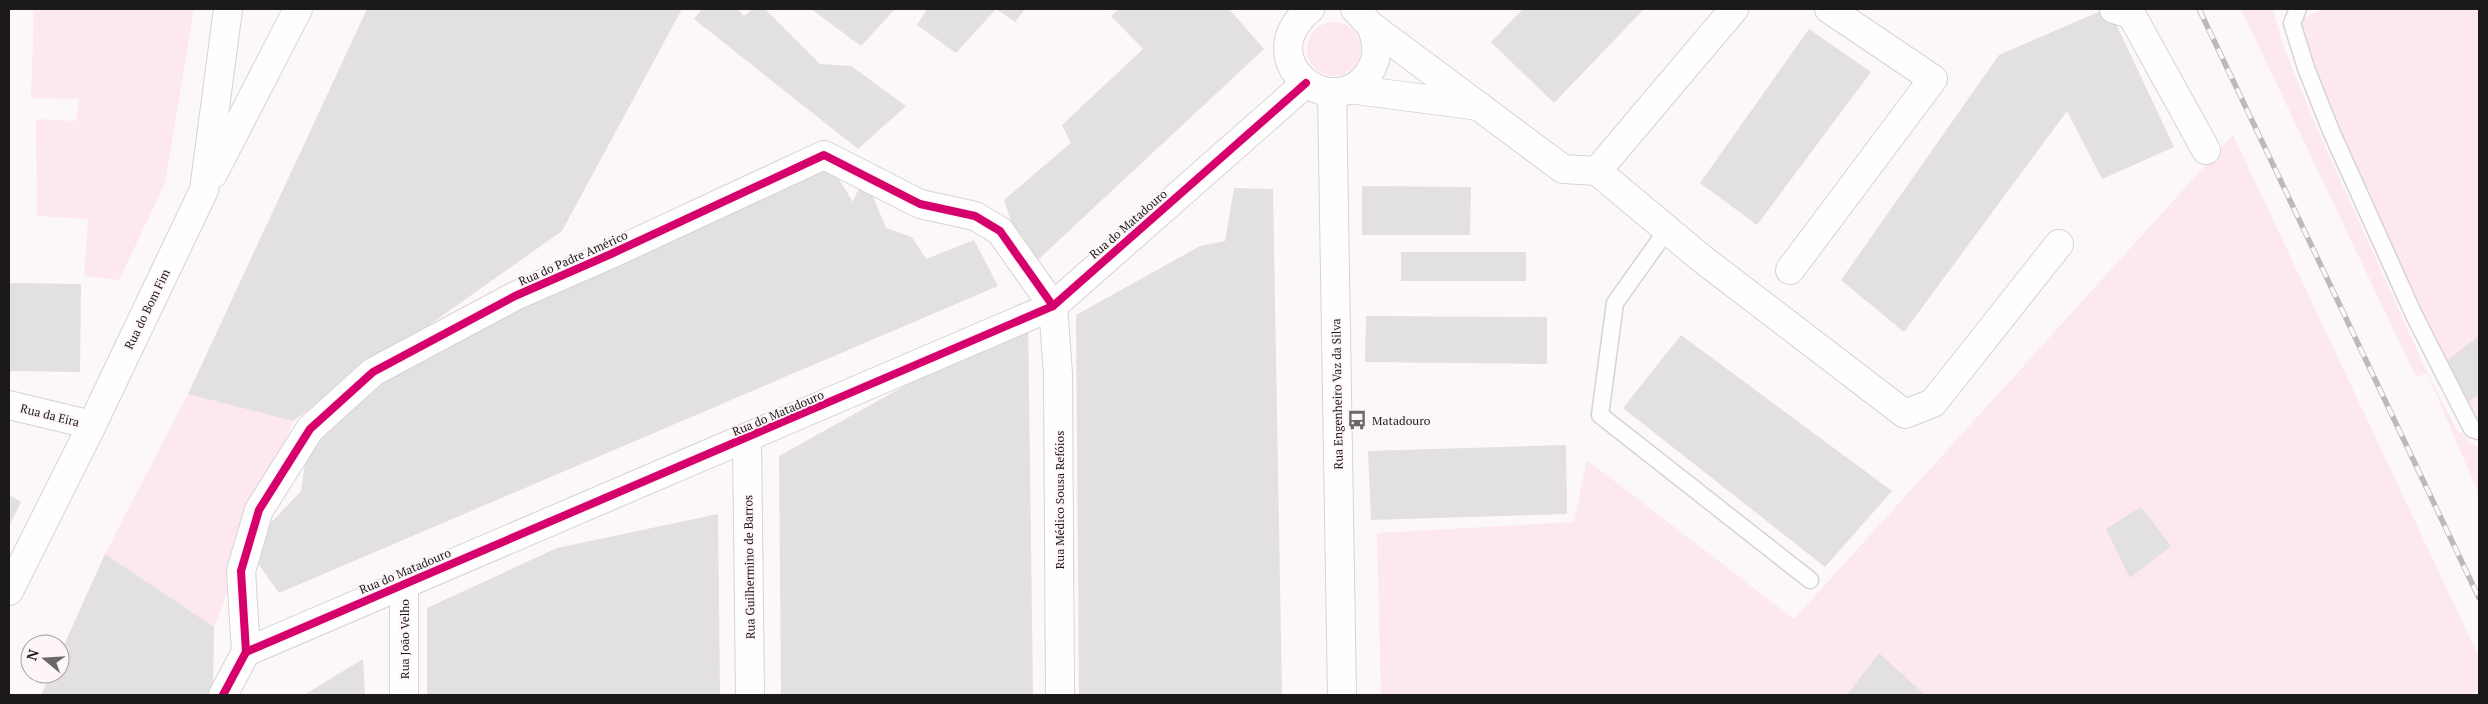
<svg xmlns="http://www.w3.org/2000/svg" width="2488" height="704" viewBox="0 0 2488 704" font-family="'PT Serif',serif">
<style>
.green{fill:#fde8f0}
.building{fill:#e3e0e1}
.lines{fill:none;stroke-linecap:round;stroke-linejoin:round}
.lane-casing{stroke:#d7d3d5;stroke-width:19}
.street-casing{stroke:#d7d3d5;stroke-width:30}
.lane{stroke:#fffefe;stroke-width:16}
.street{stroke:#fffefe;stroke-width:28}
.rail-casing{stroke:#bbbaba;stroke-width:5.5}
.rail{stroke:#fef5f8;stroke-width:4;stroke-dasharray:11;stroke-linecap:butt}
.cycleway-casing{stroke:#fef5f8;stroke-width:11}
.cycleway{stroke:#d6006c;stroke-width:8}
.labels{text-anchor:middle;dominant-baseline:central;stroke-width:4;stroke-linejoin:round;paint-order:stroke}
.street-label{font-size:12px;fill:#1c191a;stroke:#fef5f8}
.poi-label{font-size:12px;fill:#1c191a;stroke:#fef5f8;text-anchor:start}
</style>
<rect width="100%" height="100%" fill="#fcf7f9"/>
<g class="green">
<path d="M34,9H194L165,183L119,280L84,276L88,219L37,216L36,119L76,121L79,99L31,98Z"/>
<path d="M2241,9H2273L2284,48L2315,124L2427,372L2457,430L2479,449V495L2427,373L2416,377Z"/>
<path d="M2324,9H2479V431L2472,429L2292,23Z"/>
<circle cx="1334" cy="49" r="27"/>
<path d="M2233,135L2479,657V690L2470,695H1381L1377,533L1574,522L1587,460L1794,619Z"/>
<path d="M188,394L293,421L214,627L105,554Z"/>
</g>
<g class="building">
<path d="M367,9H682L562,231L293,421L188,394Z"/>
<path d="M702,9H737L744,16L753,9H765L820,64L851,66L906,106L858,149L694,19Z"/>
<path d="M811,9H895L861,46Z"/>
<path d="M927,9H1025L1015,22L996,9L956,53L917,25Z"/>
<path d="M1119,9H1229L1264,49L1027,270L1004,200L1071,143L1062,125L1143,49L1111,16Z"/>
<path d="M1523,9H1644L1554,103L1491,42Z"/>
<path d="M2105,9H2109L2174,147L2102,179L2067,111L1904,332L1841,280L1999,55Z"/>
<path d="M1809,29L1871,72L1757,225L1700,183Z"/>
<path d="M824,155L853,202L864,175L886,228L912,237L926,259L974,240L998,286L279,593L247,548L301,491L310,429L373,372Z"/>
<path d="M1362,186L1471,187L1470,235H1362Z"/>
<path d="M1234,188L1273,189L1282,695H1079L1076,315L1200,246L1225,241Z"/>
<rect x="1401" y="252" width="125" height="29"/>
<path d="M9,283L81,284L80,372L9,371Z"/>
<path d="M1366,316L1547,317V364L1365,362Z"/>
<path d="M1028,317L1033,695H781L779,456Z"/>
<path d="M1681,335L1892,491L1825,567L1623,408Z"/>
<path d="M2479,336V395L2460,406L2440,366Z"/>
<path d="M1566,445L1567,514L1371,520L1368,451Z"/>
<path d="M9,495L21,502L9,527Z"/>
<path d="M2141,507L2171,546L2130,578L2106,529Z"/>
<path d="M718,514L720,695H427V608L557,548Z"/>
<path d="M105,554L214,627L213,695H41L51,674H60V654Z"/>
<path d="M1879,653L1925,695H1847Z"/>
<path d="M363,659L365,695H304Z"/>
</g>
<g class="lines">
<defs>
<g id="lane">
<path d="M2298,9L2292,23L2306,68L2331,131L2415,317L2472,429L2479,431"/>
<path d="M1667,230L1615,303L1600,415L1810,580"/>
</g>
<g id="street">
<path d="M1310,9C1248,61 1334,125 1369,73C1379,57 1378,43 1371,26"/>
<path d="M1355,9L1371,26L1563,169L1597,171L1734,9"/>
<path d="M2114,9L2131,14L2206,150"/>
<path d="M1349,89L1479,106"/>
<path d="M1332,92L1342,695"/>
<path d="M1597,171L1701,258L1905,414L1933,403L2059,244"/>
<path d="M213,174L298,9"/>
<path d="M1790,270L1933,79L1829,9"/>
<path d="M1053,306L1058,374L1060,695"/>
<path d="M9,405L92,425"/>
<path d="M747,438L750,695"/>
<path d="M9,591L92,425L204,190L228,9"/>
<path d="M246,652L241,571L259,510L310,429L373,372L515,296L611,254L824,155L920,204L975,216L1000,231L1053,306"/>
<path d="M223,695L246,652L1053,306L1306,83"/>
<path d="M404,695V583"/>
</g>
</defs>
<use href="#lane" class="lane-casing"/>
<use href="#street" class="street-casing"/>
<use href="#lane" class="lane"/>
<use href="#street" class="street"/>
<defs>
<path id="rail" d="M2199,9L2479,598"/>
</defs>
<use href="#rail" class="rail-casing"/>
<use href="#rail" class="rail"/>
<defs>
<g id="cycleway">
<path d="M246,652L241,571L259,510L310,429L373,372L515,296L611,254L824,155L920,204L975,216L1000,231L1053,306"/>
<path d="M223,695L246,652L1053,306L1306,83"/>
</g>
</defs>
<use href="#cycleway" class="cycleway-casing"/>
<use href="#cycleway" class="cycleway"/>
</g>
<defs>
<symbol id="bus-bare" viewBox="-9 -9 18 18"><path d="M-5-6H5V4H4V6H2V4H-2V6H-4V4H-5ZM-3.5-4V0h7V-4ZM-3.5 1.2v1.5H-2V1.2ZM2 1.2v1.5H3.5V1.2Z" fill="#6a6768" stroke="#fef5f8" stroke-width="2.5" paint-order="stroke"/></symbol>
</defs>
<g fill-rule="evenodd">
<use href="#bus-bare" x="1343" y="406" width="28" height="28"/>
</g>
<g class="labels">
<g class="street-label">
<text transform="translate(1128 224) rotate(-41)">Rua do Matadouro</text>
<text transform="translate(573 258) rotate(-24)">Rua do Padre Américo</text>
<text transform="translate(147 309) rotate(-64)">Rua do Bom Fim</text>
<text transform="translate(1337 394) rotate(-91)">Rua Engenheiro Vaz da Silva</text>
<text transform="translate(778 413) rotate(-23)">Rua do Matadouro</text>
<text transform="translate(50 415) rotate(14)">Rua da Eira</text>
<text transform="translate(1059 500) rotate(-90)">Rua Médico Sousa Refóios</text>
<text transform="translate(749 567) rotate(-91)">Rua Guilhermino de Barros</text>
<text transform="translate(405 571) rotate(-23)">Rua do Matadouro</text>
<text transform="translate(404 639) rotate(-90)">Rua João Velho</text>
</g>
<g class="poi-label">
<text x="1372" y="420">Matadouro</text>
</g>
</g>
<rect width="2488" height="704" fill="none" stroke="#1c191a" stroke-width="20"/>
<g transform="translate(45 659) rotate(288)"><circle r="24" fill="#fef5f8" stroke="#a49d9f"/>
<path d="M0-4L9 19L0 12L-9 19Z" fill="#6a6768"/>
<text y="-8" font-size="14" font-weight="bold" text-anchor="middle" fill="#1c191a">N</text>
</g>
</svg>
